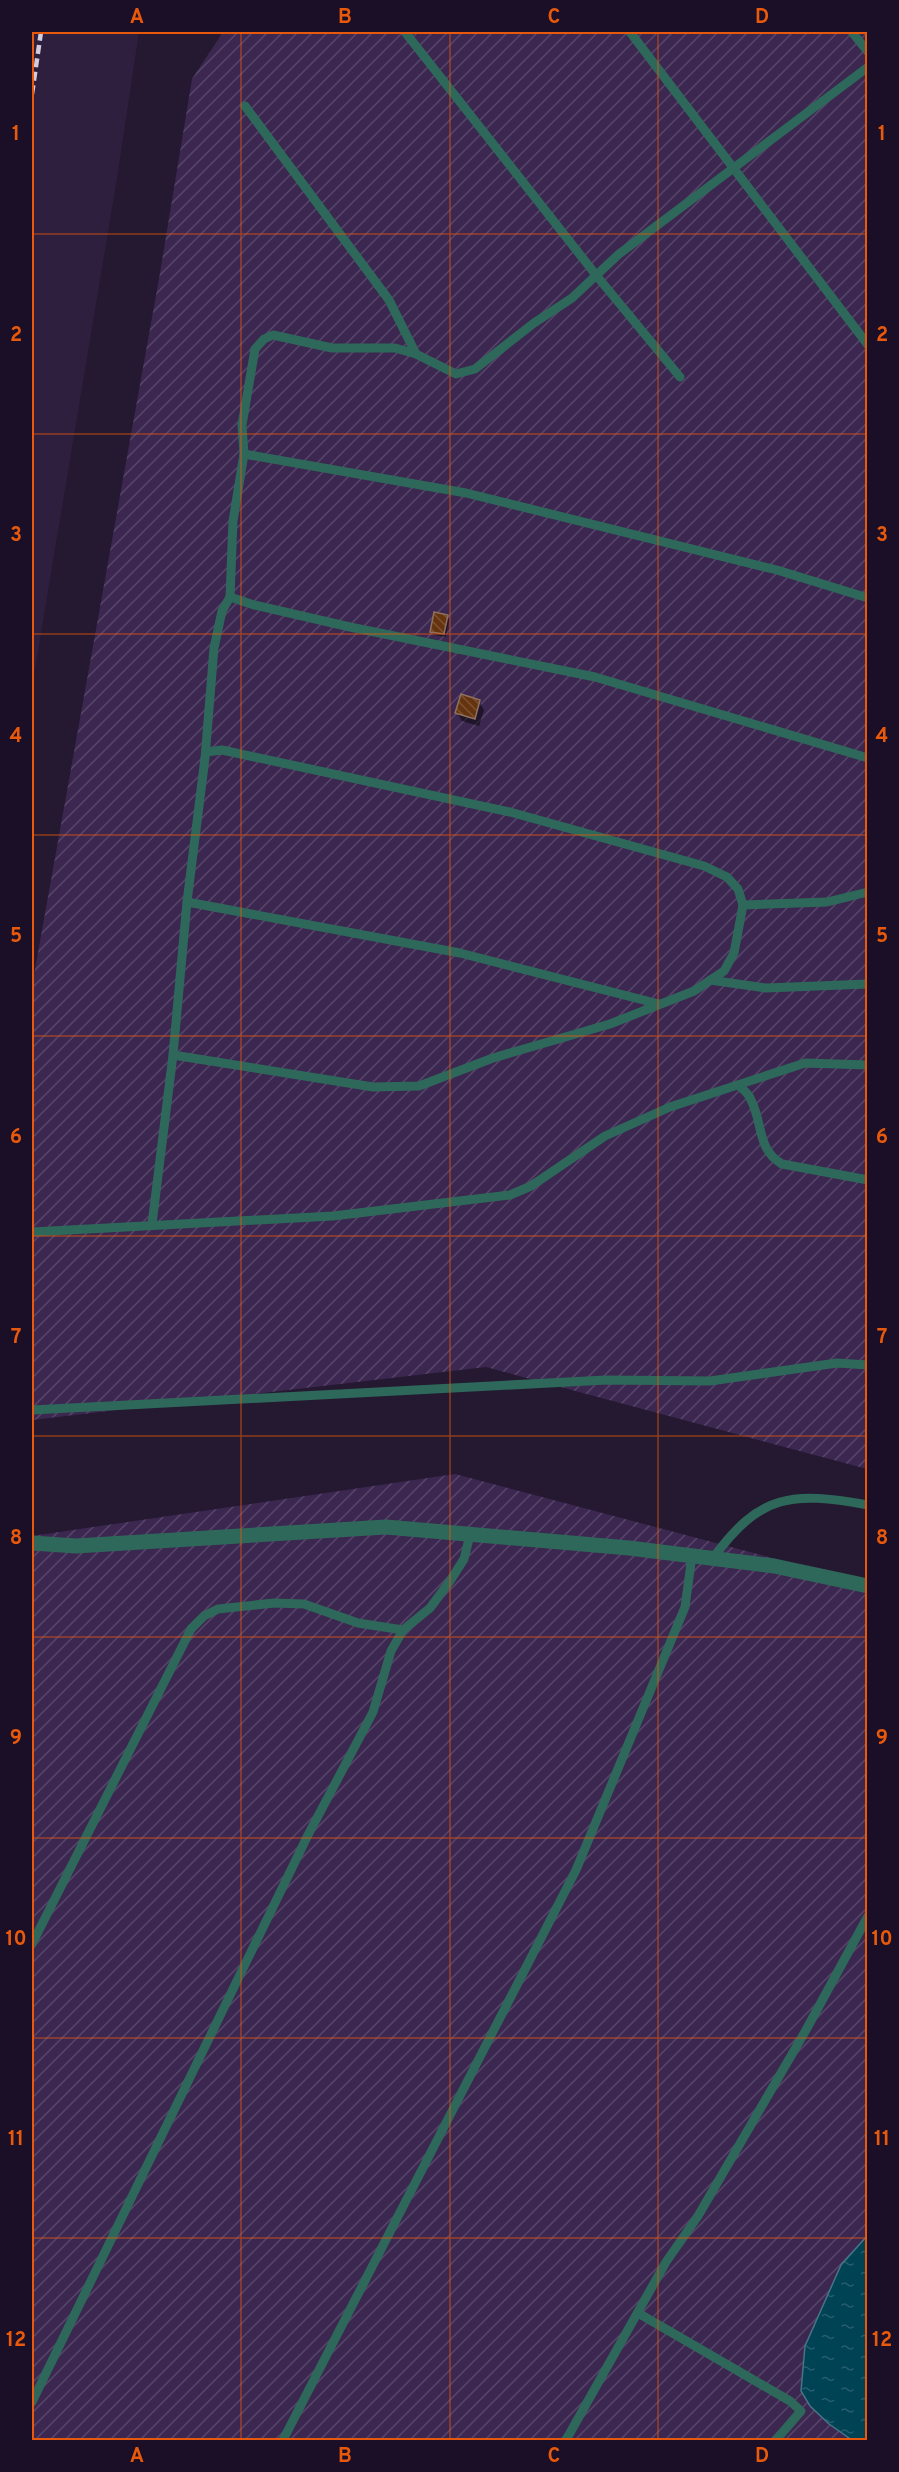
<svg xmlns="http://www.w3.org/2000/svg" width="899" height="2472" viewBox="0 0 899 2472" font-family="Overpass,sans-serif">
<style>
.built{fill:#2e1f3e}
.garden{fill:url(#garden-furrows)}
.water{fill:url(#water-ripples);stroke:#477486;stroke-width:1.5}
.shadow{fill:#0007}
.building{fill:url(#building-back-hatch);stroke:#8f715d;stroke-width:1.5}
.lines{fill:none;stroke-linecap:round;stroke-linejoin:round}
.service{stroke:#2e685a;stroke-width:9}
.minor{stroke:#2e685a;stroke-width:15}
.rail{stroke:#d3ccdd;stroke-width:4.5;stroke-dasharray:9 4.5;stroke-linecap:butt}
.grid{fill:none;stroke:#e8590c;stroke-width:1.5;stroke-opacity:0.55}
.neatline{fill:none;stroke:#e8590c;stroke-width:2}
.grid-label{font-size:20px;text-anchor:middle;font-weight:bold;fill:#e8590c}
</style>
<defs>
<pattern id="garden-furrows" width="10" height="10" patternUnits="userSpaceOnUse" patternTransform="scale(1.5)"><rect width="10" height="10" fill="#3b2750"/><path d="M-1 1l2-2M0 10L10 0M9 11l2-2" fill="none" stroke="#58466a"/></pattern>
<pattern id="water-ripples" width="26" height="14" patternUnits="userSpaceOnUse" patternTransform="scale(1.5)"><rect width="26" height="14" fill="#004355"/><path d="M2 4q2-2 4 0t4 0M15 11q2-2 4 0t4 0" fill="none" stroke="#265e6e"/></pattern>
<pattern id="building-back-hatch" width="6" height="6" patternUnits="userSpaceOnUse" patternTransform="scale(1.5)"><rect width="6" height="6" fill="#65340e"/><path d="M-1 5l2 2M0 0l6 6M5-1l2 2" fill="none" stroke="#7b5132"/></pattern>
</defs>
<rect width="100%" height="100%" fill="#241931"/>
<path class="built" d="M32,32H139L118,172L32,687Z"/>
<g class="garden">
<path d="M223,32H867V1469L486,1367L32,1420V986L160,273L192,79Z"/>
<path d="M455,1474L867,1583V2440H32V1536Z"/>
</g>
<path class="water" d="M867,2236V2440H852L829,2424L810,2406L801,2391L805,2346L841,2265Z"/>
<g class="shadow">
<path d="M447,616L449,620L446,637L434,635L432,632Z"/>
<path d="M479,701L484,710L479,726L462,721L457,713Z"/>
</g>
<g class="building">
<path d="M434,612L448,615L444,634L430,632Z"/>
<path d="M461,694L480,700L475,719L455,713Z"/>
</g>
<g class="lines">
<g class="service">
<path d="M405,32L596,275L680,377"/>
<path d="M630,32L868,345"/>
<path d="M852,32L868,52"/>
<path d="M245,106L389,300L416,354"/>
<path d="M244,454L466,493L777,570L868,598"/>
<path d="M230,597L254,605L350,627L595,677L868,758"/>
<path d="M187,902L460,953L659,1004"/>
<path d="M743,905L827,902L868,892"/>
<path d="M710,980L766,988L868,984"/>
<path d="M173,1055L373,1087L419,1086L493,1058L610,1024L694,991L724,971L734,953L743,905L738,889L727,877L704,866L510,812L222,750L206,752"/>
<path d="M738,1085C743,1089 749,1094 751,1100C763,1123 757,1150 782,1164L868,1180"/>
<path d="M152,1224L173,1055L187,902L205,758L214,648L222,611L230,597L233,521L244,454L242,425L255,349L264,339L273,335L332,348H395L416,354L456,374L475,369L534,323L572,298L619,254L868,67"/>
<path d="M32,1232L333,1216L510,1195L531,1186L605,1136L670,1107L805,1063L868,1065"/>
<path d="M32,1410L606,1380L710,1381L837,1363L868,1365"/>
<path d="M713,1558C760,1494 791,1491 868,1505"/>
<path d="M32,1944L191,1629L204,1616L218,1609L274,1603L304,1604L358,1623L403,1630"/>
<path d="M638,2313L790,2401L801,2411L776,2440"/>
<path d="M32,2402L308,1835L373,1712L391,1651L403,1630L430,1608L450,1581L464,1559L470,1535"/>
<path d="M283,2440L576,1870L685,1607L692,1556"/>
<path d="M566,2440L666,2262L698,2216L806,2030L868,1916"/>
</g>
<path class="minor" d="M32,1543L76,1546L386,1527L629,1548L774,1566L868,1586"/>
<path class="rail" d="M32,94L41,32"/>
</g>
<path class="grid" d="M241,32V2440M450,32V2440M658,32V2440M32,234H868M32,434H868M32,634H868M32,835H868M32,1036H868M32,1236H868M32,1436H868M32,1637H868M32,1838H868M32,2038H868M32,2238H868"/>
<rect width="899" height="2472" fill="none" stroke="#1b0f27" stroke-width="66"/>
<rect x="33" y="33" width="833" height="2406" class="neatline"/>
<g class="grid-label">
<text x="137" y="23">A</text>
<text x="345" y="23">B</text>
<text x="554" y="23">C</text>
<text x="762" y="23">D</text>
<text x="16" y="140">1</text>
<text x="882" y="140">1</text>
<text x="16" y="341">2</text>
<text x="882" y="341">2</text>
<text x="16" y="541">3</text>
<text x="882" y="541">3</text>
<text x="16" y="742">4</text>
<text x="882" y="742">4</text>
<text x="16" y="942">5</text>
<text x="882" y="942">5</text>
<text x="16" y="1143">6</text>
<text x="882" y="1143">6</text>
<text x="16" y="1343">7</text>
<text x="882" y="1343">7</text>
<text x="16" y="1544">8</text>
<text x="882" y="1544">8</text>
<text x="16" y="1744">9</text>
<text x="882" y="1744">9</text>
<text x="16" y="1945">10</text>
<text x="882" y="1945">10</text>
<text x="16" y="2145">11</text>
<text x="882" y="2145">11</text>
<text x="16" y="2346">12</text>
<text x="882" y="2346">12</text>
<text x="137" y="2462">A</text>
<text x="345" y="2462">B</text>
<text x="554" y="2462">C</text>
<text x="762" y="2462">D</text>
</g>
</svg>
